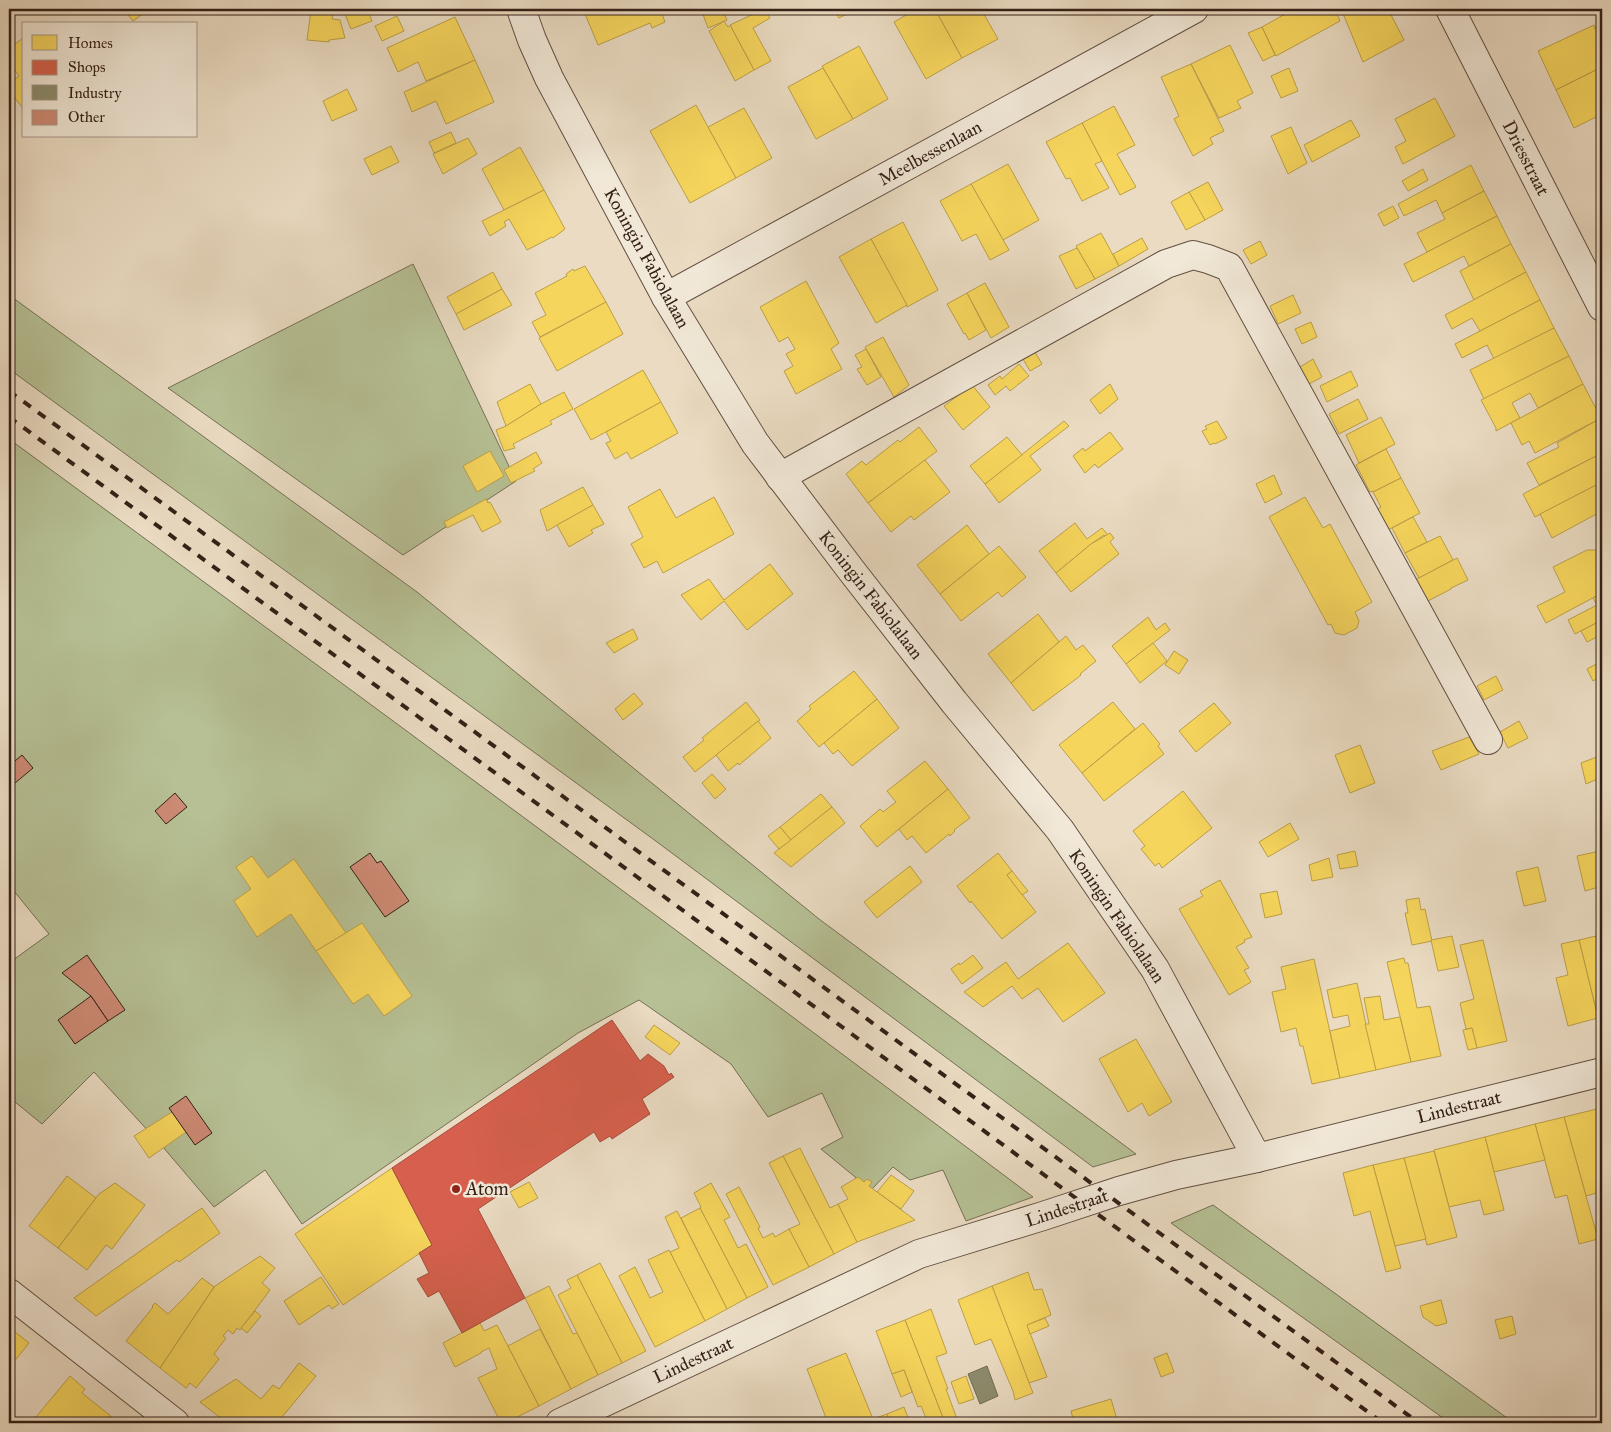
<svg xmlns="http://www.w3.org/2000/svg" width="1611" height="1432" viewBox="0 0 1611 1432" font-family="'IM FELL Great Primer',serif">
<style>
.green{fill:#b6c094;stroke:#757056}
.homes{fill:#f6d55c;stroke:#bc9f47}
.shops{fill:#d6604d;stroke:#a54d3d}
.industry{fill:#8c8c6e;stroke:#726c54}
.building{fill:#cd8a74;stroke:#342017}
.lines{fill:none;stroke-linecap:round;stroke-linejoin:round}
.minor-casing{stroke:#624f42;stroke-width:30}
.minor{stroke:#f1e8d7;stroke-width:28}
.rail{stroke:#342017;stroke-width:4;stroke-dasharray:9 9;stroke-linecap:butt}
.poi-dot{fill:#8f2418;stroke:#f1e8d7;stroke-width:2}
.labels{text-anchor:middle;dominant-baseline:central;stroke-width:5;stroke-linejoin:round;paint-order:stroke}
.street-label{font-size:18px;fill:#342017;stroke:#f1e8d7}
.poi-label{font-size:18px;fill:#342017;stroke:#f1e8d7;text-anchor:start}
</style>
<rect width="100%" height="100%" fill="#eadbc2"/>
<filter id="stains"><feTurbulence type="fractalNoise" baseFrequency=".004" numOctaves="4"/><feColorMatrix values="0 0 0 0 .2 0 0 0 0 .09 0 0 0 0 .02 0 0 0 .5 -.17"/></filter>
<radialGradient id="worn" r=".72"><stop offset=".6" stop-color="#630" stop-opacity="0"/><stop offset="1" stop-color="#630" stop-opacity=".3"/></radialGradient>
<g class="green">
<path d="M413,264L516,481L403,555L168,388Z"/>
<path d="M9,295L417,592L819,919L1136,1154L1093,1167L653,839L9,369Z"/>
<path d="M9,439C352,690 694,942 1033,1197L966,1221L943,1170L910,1180L893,1167L871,1190L821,1149L843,1137L822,1093L768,1117L731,1064L639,1000L578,1033L302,1224L265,1170L214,1207L163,1147L94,1072L42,1124L9,1097V963L49,934L9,885Z"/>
<path d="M1213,1205L1514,1423H1450L1171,1223Z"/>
</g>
<g class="homes">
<path d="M123,9H149L133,21Z"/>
<path d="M343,9H367L372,21L351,29Z"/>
<path d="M583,9H656L658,13L661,11L665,22L652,28L650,23L598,45Z"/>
<path d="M701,9H722L727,20L708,28Z"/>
<path d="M764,9L770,18L753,28L771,61L754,70L730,25Z"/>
<path d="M834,9H857L839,18Z"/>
<path d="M914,9H935L962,58L926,79L894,22L915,10Z"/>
<path d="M935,9H981L998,39L962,58Z"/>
<path d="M1294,9H1335L1340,21L1276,56L1262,27Z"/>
<path d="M1347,9H1388L1404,40L1363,62L1342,11Z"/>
<path d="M1518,9H1534L1521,15Z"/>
<path d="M311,10L333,13L332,19L340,20L345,38L329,40V42L307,40Z"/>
<path d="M397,16L404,31L382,41L375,26Z"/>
<path d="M455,17L475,60L426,81L418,62L398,72L387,48Z"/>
<path d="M724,21L728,27L730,25L754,70L735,81L709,31Z"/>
<path d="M1594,25L1595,29L1602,26V67L1556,90L1538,51Z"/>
<path d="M1262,27L1275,55L1263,61L1248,33Z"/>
<path d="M24,37V110L9,90V84L19,76L9,62V49Z"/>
<path d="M1230,45L1253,93L1237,101L1241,108L1219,118L1191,64Z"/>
<path d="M859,46L888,99L853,119L822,66Z"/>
<path d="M475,60L494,102L446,124L436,101L412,112L404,92Z"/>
<path d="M1191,64L1224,131L1210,138L1213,144L1193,156L1174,119L1179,116L1161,77Z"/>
<path d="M1602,67V114L1574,128L1556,90Z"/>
<path d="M823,68L853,119L816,139L788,87Z"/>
<path d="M1289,68L1298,91L1281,98L1271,76Z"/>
<path d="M347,89L357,110L332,121L323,101Z"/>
<path d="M1435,98L1455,136L1403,164L1395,147L1406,141L1395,119Z"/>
<path d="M696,105L736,178L690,203L650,131Z"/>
<path d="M1114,106L1135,145L1117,154L1136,187L1120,195L1082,123Z"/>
<path d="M744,108L772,158L736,178L708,127Z"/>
<path d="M1351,120L1360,136L1312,162L1304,145Z"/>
<path d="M1082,123L1102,161L1095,164L1109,188L1082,201L1070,178L1066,179L1046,142Z"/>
<path d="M1291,127L1307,163L1288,174L1271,136Z"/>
<path d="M451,132L456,143L434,153L429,142Z"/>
<path d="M468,138L477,154L443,174L433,154Z"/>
<path d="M391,146L399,162L372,175L364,159Z"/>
<path d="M520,147L544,190L504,210L482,169Z"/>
<path d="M1008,164L1039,220L1003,240L971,184Z"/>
<path d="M1471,165L1484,191L1442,213L1436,200L1404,216L1398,204Z"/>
<path d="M1423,169L1428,180L1408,191L1402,181Z"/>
<path d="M1208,182L1223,210L1205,220L1189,192Z"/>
<path d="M971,184L1009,250L990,260L976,234L962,241L940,201Z"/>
<path d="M544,190L565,229L553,238L552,237L527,250L509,219L504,222L506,226L490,236L482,221Z"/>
<path d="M1484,191L1497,216L1427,252L1417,233L1445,219L1442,213Z"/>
<path d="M1189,192L1205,220L1186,230L1171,202Z"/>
<path d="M1393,206L1399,218L1384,226L1378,214Z"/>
<path d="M1497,216L1511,244L1469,266L1464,256L1413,282L1404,264L1406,263Z"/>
<path d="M903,222L938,290L907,307L871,239Z"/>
<path d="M1101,233L1119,266L1095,279L1076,246Z"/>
<path d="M1142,238L1148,249L1119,266L1113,254Z"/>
<path d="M871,239L907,305L876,323L839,257Z"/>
<path d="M1260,241L1267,255L1251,264L1243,250Z"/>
<path d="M1511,244L1526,272L1474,300L1460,271Z"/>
<path d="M1077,248L1095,279L1076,289L1059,256Z"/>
<path d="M585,266L606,302L540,337L532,322L546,315L535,293L567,276L566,274L573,269L574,271Z"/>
<path d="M493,272L502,289L456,314L447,297Z"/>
<path d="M1526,272L1540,300L1480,331L1472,318L1452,329L1445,315Z"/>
<path d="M806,281L839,343L831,349L842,369L796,394L784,371L793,366L786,354L795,349L788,337L779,342L760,307Z"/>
<path d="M985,283L1009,327L991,338L967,293Z"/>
<path d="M502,289L512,305L464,330L456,314Z"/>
<path d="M967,293L986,330L969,340L965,333L964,334L947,304Z"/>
<path d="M1293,295L1301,313L1278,324L1270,306Z"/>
<path d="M1540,300L1554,328L1494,359L1487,345L1462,358L1455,344Z"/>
<path d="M606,302L623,334L557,371L539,338Z"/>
<path d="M1311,322L1317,337L1302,344L1295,329Z"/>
<path d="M1554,328L1569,356L1484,399L1470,370Z"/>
<path d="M883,337L909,385L894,397L865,347Z"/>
<path d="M1032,347L1042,364L1030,371L1020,354Z"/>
<path d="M866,349L881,377L867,385L857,369L862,367L855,355Z"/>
<path d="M1569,356L1583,384L1538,408L1530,393L1512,403L1520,418L1496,431V428L1481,400Z"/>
<path d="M1313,359L1322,377L1309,384L1300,367Z"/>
<path d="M1019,364L1029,376L1010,391L1006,386L995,395L988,385L1000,376L1002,379Z"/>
<path d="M643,370L661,402L591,440L574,409Z"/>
<path d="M1351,371L1358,386L1327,402L1320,386Z"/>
<path d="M530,384L541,404L506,426L497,402Z"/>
<path d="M1110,384L1118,399L1100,414L1090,400Z"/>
<path d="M1583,384L1601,418L1535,453L1529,441L1522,445L1511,423Z"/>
<path d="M972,385L990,407L963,430L944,406Z"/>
<path d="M564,392L573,409L550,421L552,424L513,444L515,448L504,451L496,430L506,426L541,404Z"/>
<path d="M1358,399L1368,419L1339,434L1329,414Z"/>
<path d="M661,402L678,433L631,459L627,452L615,459L606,443L611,441L606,432Z"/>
<path d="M1381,417L1395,444L1359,463L1346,435Z"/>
<path d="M1601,418L1602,421V453L1539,485L1527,463L1559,447L1557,443Z"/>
<path d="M1064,421L1069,426L1030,456L1041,470L999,503L985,484Z"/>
<path d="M1217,421L1227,438L1215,444L1214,443L1210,445L1202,431L1207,429L1205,426Z"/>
<path d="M919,427L937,451L868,503L846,474L862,461L866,465L898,440L900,442Z"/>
<path d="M1110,432L1123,449L1098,468L1095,464L1085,473L1073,456L1083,448L1085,451Z"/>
<path d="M1007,437L1022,455L985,484L970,466Z"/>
<path d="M1386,449L1401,478L1373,492V491L1370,492L1356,465Z"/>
<path d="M490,451L504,476L477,492L463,466Z"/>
<path d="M536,452L542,463L533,469L535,471L511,483L504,470Z"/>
<path d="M1602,453V482L1535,517L1523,494Z"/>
<path d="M925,460L950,492L914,520L911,516L891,532L868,503Z"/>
<path d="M1274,475L1282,494L1265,503L1256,484Z"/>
<path d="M1401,478L1420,513L1386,531L1376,510L1381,507L1373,492Z"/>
<path d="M1602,482V511L1552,538L1540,514Z"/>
<path d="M583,487L593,505L547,531L540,510Z"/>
<path d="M660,489L676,518L714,497L734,534L663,573L657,561L644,568L631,544L643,537L628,507Z"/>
<path d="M1305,497L1323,528L1330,524L1372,602L1355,612L1359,621L1357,628L1344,635L1335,633L1331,624L1328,625L1269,517Z"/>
<path d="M486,499L488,503L490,502L501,522L482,532L473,515L447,528L444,522Z"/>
<path d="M593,505L604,524L591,530L593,533L569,547L557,525Z"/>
<path d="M1413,517L1427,542L1405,553L1392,528Z"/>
<path d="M1075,523L1087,539L1102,528L1108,535L1105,536L1104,535L1091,544L1056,573L1039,551Z"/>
<path d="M967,525L989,554L940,594L917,565Z"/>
<path d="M1110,533L1114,538L1110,542L1119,554L1071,592L1056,573L1091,544Z"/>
<path d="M1440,536L1453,560L1419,578L1405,553Z"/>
<path d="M999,546L1026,577L1002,597L998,592L961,621L940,594Z"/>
<path d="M1587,550H1602V593L1546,623L1537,606L1565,592L1553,567Z"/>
<path d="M1457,558L1468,580L1451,588V589L1426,602L1415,580Z"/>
<path d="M770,564L793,594L747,630L724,601L701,620L681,595L709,579L724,600Z"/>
<path d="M1602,593V620L1575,634L1568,620L1597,605L1593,598Z"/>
<path d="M1038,614L1059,642L1011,683L988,654Z"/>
<path d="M1148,617L1156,630L1165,623L1170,630L1126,664L1112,646Z"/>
<path d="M1602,620V637L1601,635L1587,642L1581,631Z"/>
<path d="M633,629L638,639L614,653L606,643Z"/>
<path d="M1066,636L1076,650L1083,645L1096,661L1080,674L1081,675L1076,679L1033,711L1011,683Z"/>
<path d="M1153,643L1167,661L1140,683L1126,664Z"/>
<path d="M1174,651L1188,660L1179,674L1165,665Z"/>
<path d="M1602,661V676L1593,681L1587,669Z"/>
<path d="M854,671L877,699L819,747L797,721L811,709L809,706Z"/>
<path d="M1496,676L1503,690L1484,700L1477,686Z"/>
<path d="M634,693L643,704L623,720L615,709Z"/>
<path d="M877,699L899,728L852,766L838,750L833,754L824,743Z"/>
<path d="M746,702L760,720L695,772L683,757L704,740L702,738Z"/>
<path d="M1113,702L1135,729L1082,773L1059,745Z"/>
<path d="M1214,703L1231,723L1196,752L1179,731Z"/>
<path d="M758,721L771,738L739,765L738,763L728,771L716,755Z"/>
<path d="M1519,721L1528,738L1508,748L1500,732Z"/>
<path d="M1143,723L1160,744L1158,746L1164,754L1104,801L1082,773Z"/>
<path d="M1469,737L1479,754L1441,770L1432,751Z"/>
<path d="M1360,745L1375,783L1350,793L1335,755Z"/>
<path d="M1602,755V777L1586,784L1581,763Z"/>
<path d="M925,761L948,789L877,847L860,826L880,809L883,812L896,802L887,791Z"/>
<path d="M712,774L726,789L715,799L702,783Z"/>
<path d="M948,789L970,818L954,830L955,831L950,836L949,834L926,853L912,836L907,840L899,829Z"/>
<path d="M1183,791L1212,828L1162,868L1159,863L1155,866L1141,849L1145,846L1133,831Z"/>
<path d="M821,794L832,807L791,840L780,827Z"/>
<path d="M832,807L845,823L791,867L774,853Z"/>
<path d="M1290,823L1299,839L1268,857L1259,842Z"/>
<path d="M780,827L791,840L779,849L768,836Z"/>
<path d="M1355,851L1358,866L1340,869L1337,855Z"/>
<path d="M1600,851L1602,861V886L1585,891L1577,856Z"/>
<path d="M998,853L1012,871L1007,875L1036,912L1002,939L971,901L970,903L957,886Z"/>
<path d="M252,856L268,878L294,859L346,933L316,951L291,914L257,937L234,901L251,889L236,867Z"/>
<path d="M1329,858L1333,877L1312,881L1309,865Z"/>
<path d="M910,866L922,882L877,918L864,902Z"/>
<path d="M1538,867L1546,901L1524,906L1516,872Z"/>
<path d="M1012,871L1028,891L1022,895L1007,875Z"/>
<path d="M1220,880L1252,937L1244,940L1245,942L1236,947L1249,968L1244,970L1251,982L1229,995L1179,909L1203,896L1200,891Z"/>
<path d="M1277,891L1282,914L1265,918L1260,894Z"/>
<path d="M1419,898L1421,910L1425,909L1432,941L1412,945L1405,913H1408L1406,900Z"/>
<path d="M362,923L412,996L384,1016L368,994L353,1004L316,951Z"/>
<path d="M1452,936L1459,967L1438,971L1431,940Z"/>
<path d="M1596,936L1602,963V1017L1598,1018L1579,940Z"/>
<path d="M1483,940L1507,1041L1477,1048L1472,1028L1466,1029L1460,1003L1474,999L1460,945Z"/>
<path d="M1579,940L1598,1018L1568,1026L1556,978L1568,975L1561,944Z"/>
<path d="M1068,943L1105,993L1063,1022L1038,988L1022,999L1012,986L983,1007L964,992L1006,962L1018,979Z"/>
<path d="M973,955L983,968L962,984L951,969L959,963L960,965Z"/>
<path d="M1404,958L1405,963H1408L1417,1008L1430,1006L1441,1056L1411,1062L1387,962Z"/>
<path d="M1314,959L1340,1078L1312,1084L1303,1046H1300L1296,1028L1281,1032L1272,992L1286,989L1281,967Z"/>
<path d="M1357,983L1376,1070L1340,1078L1330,1031L1350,1026L1348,1015L1333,1018L1327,990Z"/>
<path d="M1380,996L1384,1020L1400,1017L1411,1062L1376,1070L1365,1024H1369L1364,998Z"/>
<path d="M654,1025L680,1043L670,1055L645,1037Z"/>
<path d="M1472,1028L1477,1048L1468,1050L1463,1030Z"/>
<path d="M1136,1039L1172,1102L1149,1116L1142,1103L1128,1112L1099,1059Z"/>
<path d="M1601,1108L1602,1178L1597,1180L1600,1192L1586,1196L1564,1117Z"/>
<path d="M172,1112L186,1132L149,1158L134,1136Z"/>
<path d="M1564,1117L1598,1239L1579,1244L1567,1195L1555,1198L1535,1124Z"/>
<path d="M1535,1124L1545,1160L1494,1172L1485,1137Z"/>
<path d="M1485,1137L1504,1210L1484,1215L1480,1200L1449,1207L1434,1150Z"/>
<path d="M800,1148L830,1208L838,1204L857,1242L834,1254L783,1156Z"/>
<path d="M1434,1151L1457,1237L1427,1245L1404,1158Z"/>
<path d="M783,1156L834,1254L809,1267L789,1229L800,1224L769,1163Z"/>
<path d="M1404,1158L1426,1239L1395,1246L1373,1165Z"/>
<path d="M1373,1165L1401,1268L1386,1272L1370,1211L1354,1216L1343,1173Z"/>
<path d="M392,1168L432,1245L343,1305L295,1234Z"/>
<path d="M891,1175L914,1191L901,1209L877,1192Z"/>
<path d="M67,1176L96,1198L58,1248L29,1226Z"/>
<path d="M858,1177L864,1182L867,1179L872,1182L869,1186L915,1220L857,1242L838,1204L848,1199L841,1187Z"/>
<path d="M529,1182L538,1198L519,1208L510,1192Z"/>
<path d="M115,1183L145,1205L112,1249L106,1245L87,1270L58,1248L99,1194Z"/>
<path d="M711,1183L730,1217L724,1220L738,1248L746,1244L768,1287L747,1298L700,1208L701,1207L694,1193Z"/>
<path d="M739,1187L760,1227L758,1228L763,1238L773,1233L775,1237L789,1229L809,1267L773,1285L726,1194Z"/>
<path d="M202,1208L220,1233L179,1262L177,1260L96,1316L74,1298L160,1237Z"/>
<path d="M700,1208L747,1298L727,1309L681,1218Z"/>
<path d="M677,1211L727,1309L705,1321L670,1252L679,1248L665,1217Z"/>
<path d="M669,1250L705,1321L655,1347L619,1276L635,1267L650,1298L663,1292L648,1260Z"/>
<path d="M260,1256L275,1268L262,1283L270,1290L240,1330L237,1328L233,1334L228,1330L223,1336L226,1338L214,1354L219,1359L196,1388L190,1383L186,1388L160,1368L214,1287L221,1282Z"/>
<path d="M600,1263L646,1351L622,1363L577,1275Z"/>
<path d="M1028,1272L1034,1290L1042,1289L1051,1315L1027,1325L1047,1377L1029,1383L992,1286Z"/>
<path d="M577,1275L622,1363L598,1375L558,1295L571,1288L567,1280Z"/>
<path d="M321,1277L339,1304L332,1309L329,1305L299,1325L284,1301Z"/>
<path d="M202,1278L214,1287L160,1368L126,1341L153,1307L152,1306L155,1303L168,1314L185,1297Z"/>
<path d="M549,1286L573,1334L577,1333L598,1375L571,1389L525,1298Z"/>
<path d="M992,1286L1033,1393L1015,1400L1013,1391L991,1339L975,1345L958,1300Z"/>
<path d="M1441,1300L1447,1323L1436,1326L1423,1317L1420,1306Z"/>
<path d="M931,1309L947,1353L936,1357L948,1389H946L957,1419L947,1423H945L905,1320Z"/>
<path d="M255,1311L261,1316L247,1333L241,1328Z"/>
<path d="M1512,1316L1516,1334L1500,1339L1495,1320Z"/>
<path d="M1045,1318L1049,1326L1030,1334L1027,1325Z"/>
<path d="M905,1320L945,1423H928L921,1406L918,1407L904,1370L892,1374L876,1331Z"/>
<path d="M480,1323L484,1331L497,1325L539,1406L505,1423H501L478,1378L497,1369L489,1348L481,1352V1353L455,1367L443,1343Z"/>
<path d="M9,1327L29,1343L9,1368Z"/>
<path d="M540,1329L571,1389L539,1406L508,1346Z"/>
<path d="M846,1353L873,1419L887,1414L891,1423H828L807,1369Z"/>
<path d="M1167,1353L1174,1372L1161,1377L1154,1358Z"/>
<path d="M299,1363L316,1376L282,1417L284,1418L280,1423H227L200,1402L236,1379L261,1399L273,1385L279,1389Z"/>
<path d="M904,1370L912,1392L901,1397L892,1374Z"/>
<path d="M70,1376L85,1389L82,1393L117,1421L120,1417L128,1423H31Z"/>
<path d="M966,1376L974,1399L959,1404L951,1382Z"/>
<path d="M1111,1399L1118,1423H1074L1071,1411Z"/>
<path d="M904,1407L910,1423H891L887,1414Z"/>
</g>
<path class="shops" d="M612,1020L640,1061L648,1054L664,1066L669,1075L671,1073L674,1077L642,1099L650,1114L612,1139L610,1136L600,1142L594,1132L478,1209L525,1298L462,1333L439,1291L428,1297L417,1279L429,1273L419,1253L432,1245L392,1168Z"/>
<path class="industry" d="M987,1366L998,1396L980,1404L968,1374Z"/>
<g class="building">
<path d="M22,755L33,768L15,783L9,775V766Z"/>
<path d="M175,793L187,807L166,824L155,811Z"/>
<path d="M370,853L377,863L381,861L409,901L385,917L350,867Z"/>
<path d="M87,955L125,1010L108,1021L91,996L62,973Z"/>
<path d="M91,996L108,1021L75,1044L58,1020Z"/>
<path d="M186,1096L212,1133L195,1145L169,1108Z"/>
</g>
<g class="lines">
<defs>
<g id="minor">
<path d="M521,9L532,40L549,78L666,297L755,443L851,570L954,702L1060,830L1155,969L1257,1158"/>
<path d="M1450,9L1602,307"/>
<path d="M666,297L1194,9"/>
<path d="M780,477L1166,264L1193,255L1208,259L1229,267L1488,740"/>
<path d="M9,1293L175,1423"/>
<path d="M560,1423L919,1254L1043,1216L1119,1191L1176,1175L1257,1158L1602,1072"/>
</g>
</defs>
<use href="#minor" class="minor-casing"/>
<use href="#minor" class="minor"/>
<g class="rail">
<path d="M9,391L1419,1423"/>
<path d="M9,417L1383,1423"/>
</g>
</g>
<circle class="poi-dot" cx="456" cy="1189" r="5"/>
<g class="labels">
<g class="street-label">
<text transform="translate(930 153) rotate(-29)">Meelbessenlaan</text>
<text transform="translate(1526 158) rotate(63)">Driesstraat</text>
<text transform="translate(647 258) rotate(61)">Koningin Fabiolalaan</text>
<text transform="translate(871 595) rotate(52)">Koningin Fabiolalaan</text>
<text transform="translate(1117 916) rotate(56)">Koningin Fabiolalaan</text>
<text transform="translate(1459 1107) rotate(-14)">Lindestraat</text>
<text transform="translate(1067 1208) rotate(-18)">Lindestraat</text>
<text transform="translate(693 1360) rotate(-25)">Lindestraat</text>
</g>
<g class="poi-label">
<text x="466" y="1189">Atom</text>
</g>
</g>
<rect width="1611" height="1432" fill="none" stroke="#eadbc2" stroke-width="30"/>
<rect x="10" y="10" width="1591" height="1412" fill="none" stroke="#342017" stroke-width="2.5"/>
<rect x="15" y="15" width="1581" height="1402" fill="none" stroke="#342017"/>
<rect x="22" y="22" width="175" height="115" fill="#f1e8d7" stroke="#a5988a"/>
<rect x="32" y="35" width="25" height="15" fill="#f6d55c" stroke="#a5988a"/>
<text x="68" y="48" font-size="15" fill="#342017">Homes</text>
<rect x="32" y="60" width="25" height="15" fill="#d6604d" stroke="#a5988a"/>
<text x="68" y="72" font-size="15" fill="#342017">Shops</text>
<rect x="32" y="85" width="25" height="15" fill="#8c8c6e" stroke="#a5988a"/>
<text x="68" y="98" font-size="15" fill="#342017">Industry</text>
<rect x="32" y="110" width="25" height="15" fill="#cd8a74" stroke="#a5988a"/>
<text x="68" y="122" font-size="15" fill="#342017">Other</text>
<rect width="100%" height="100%" filter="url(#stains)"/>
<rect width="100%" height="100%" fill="url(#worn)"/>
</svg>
